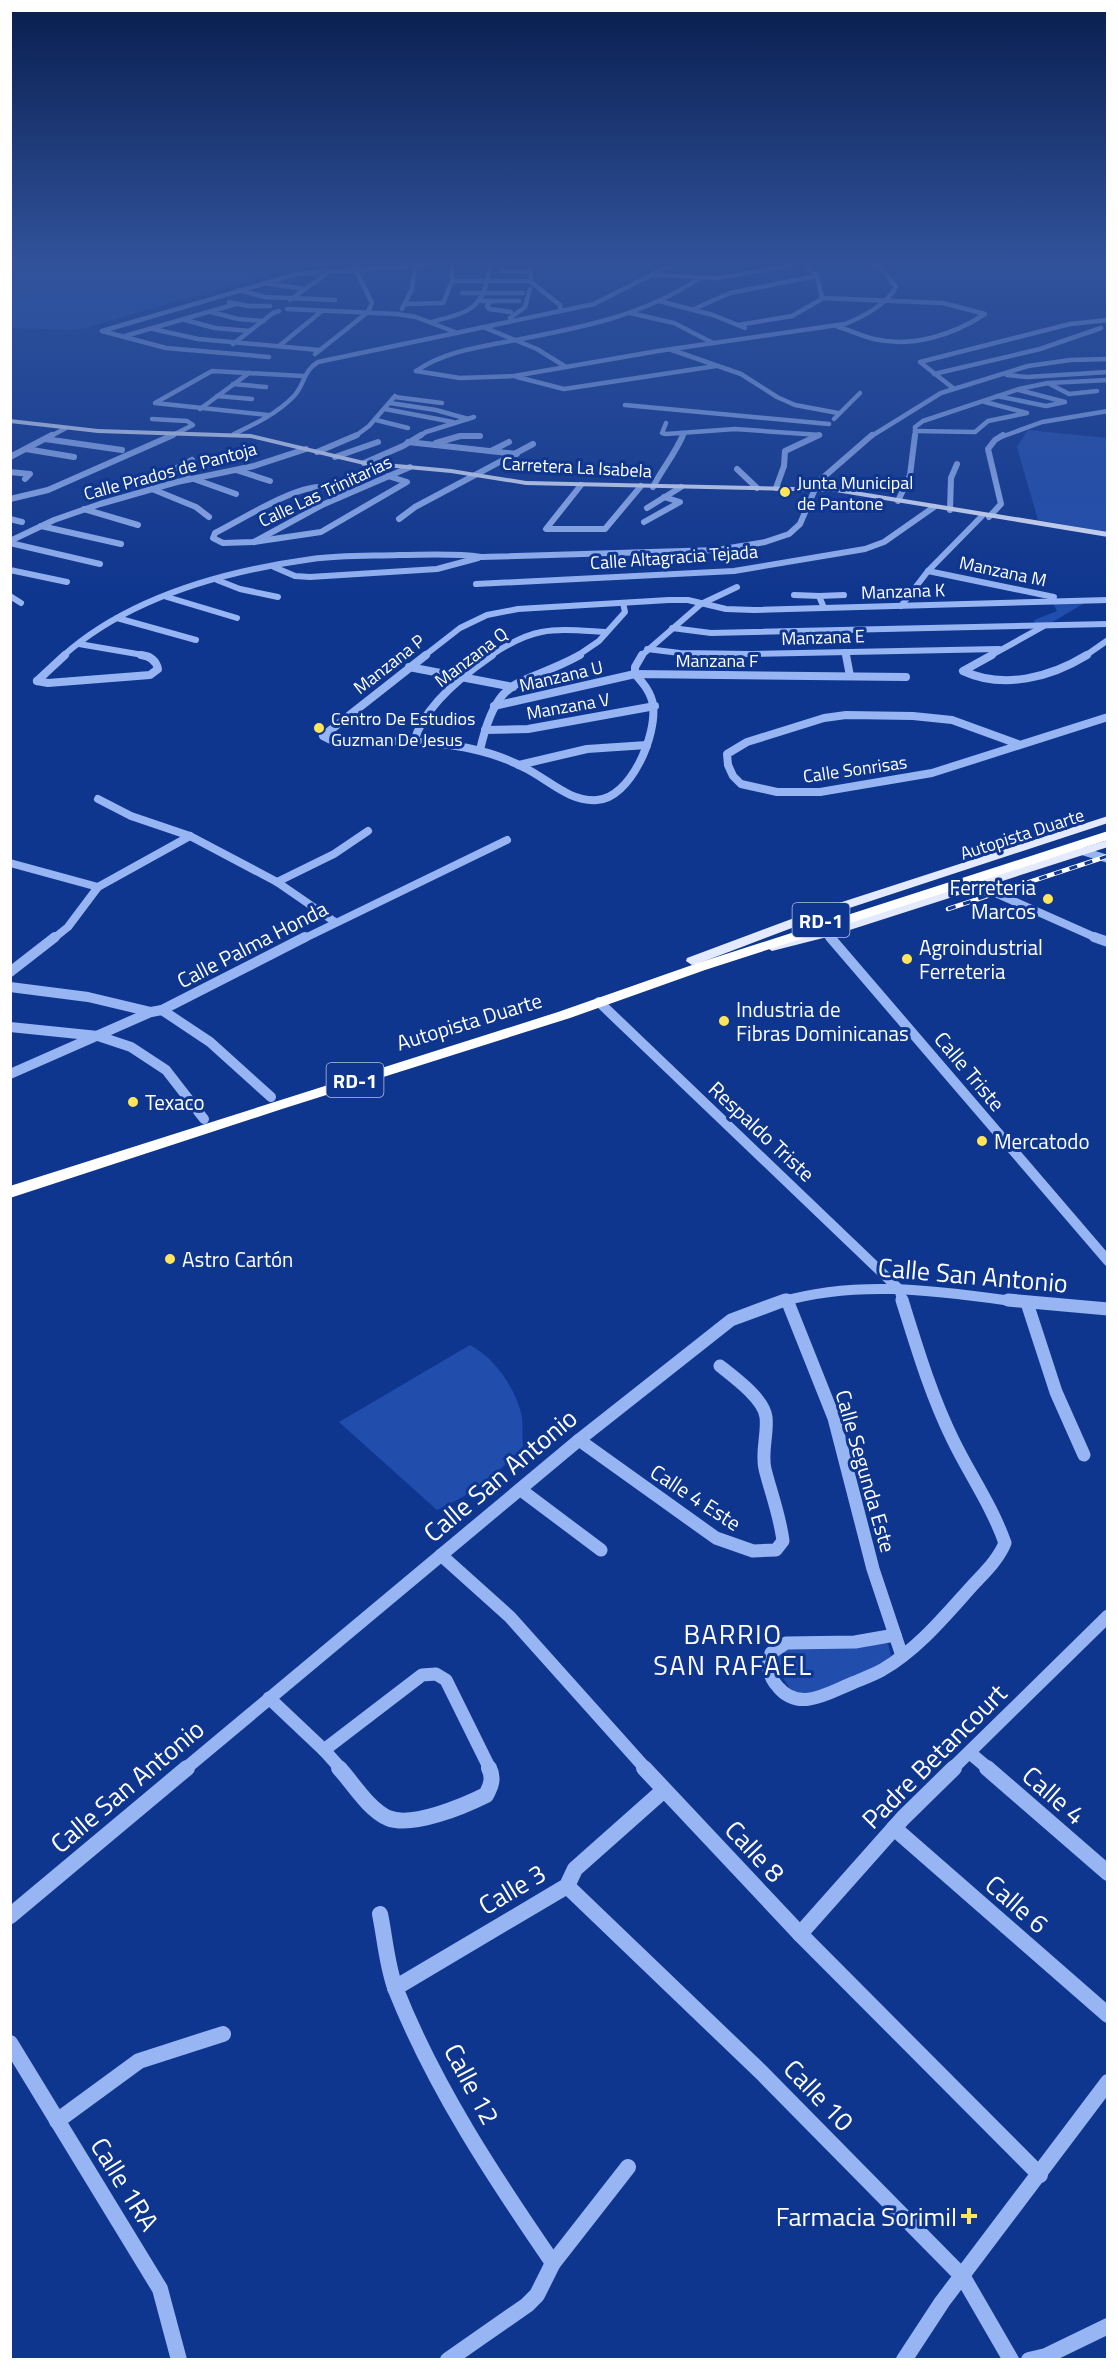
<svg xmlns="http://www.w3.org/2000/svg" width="1118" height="2370" viewBox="0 0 1118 2370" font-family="'Titillium Web',sans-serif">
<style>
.green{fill:#214ead}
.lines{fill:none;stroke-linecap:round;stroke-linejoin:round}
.minor-far5{stroke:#97b5f3;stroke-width:4.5}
.minor-far4{stroke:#97b5f3;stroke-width:6}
.minor-far3{stroke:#97b5f3;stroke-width:8}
.minor-far2{stroke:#97b5f3;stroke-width:10}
.minor-far1{stroke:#97b5f3;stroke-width:13}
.minor{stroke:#97b5f3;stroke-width:16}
.major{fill:#e3eaff;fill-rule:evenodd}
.highway{fill:#fff;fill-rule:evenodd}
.rail-casing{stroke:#fff;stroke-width:4.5}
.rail{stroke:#0f368e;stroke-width:3;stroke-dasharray:8;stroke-linecap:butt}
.poi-dot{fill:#ffe559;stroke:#0f368e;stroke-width:2}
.labels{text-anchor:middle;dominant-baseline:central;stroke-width:6;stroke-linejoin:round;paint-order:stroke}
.far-street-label{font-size:18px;fill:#fff;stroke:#0f368e}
.far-poi-label{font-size:18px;fill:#fff;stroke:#0f368e;text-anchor:start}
.shield{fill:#0f368e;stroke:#b7c3dd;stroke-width:1.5}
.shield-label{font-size:20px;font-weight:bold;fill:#fff}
.poi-label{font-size:21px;fill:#fff;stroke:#0f368e;text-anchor:start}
.street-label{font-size:21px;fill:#fff;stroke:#0f368e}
.near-street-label{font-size:26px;fill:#fff;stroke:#0f368e}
.near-poi-label{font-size:26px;fill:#fff;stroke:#0f368e;text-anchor:end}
.near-neighbourhood-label{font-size:27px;letter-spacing:1.5px;fill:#fff;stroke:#0f368e}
</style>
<rect width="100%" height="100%" fill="#0f368e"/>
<g class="green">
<path d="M11,265H303L85,328L71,330L11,328Z"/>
<path d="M1028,430L1107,438V532L1038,520L1017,447Z"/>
<path d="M1086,602L1051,623H1035L1034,620L1057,611L1053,603Z"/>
<path d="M470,1345C495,1358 516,1389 522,1417C523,1426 522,1437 523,1446C497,1475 473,1494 437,1510L339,1422Z"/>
<path d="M879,1641L888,1644L891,1656L878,1668L811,1696L792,1692L775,1665L774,1659L789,1645Z"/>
</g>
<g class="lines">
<g class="minor-far5">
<path d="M452,265V281"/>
<path d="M530,265L531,282L560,305V310"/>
<path d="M501,271L530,272"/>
<path d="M655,275L719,278L794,265"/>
<path d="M264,283L304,289"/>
<path d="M238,290L265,297L335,300"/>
<path d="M462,293H523"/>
<path d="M822,298L943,303L985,314C953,335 912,348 874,339C861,336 850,330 838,327"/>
<path d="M290,300L326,274"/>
<path d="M482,301H519"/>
<path d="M491,301L487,306L489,309L511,312"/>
<path d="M659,301L713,315L745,328"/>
<path d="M229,302L248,306H270"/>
<path d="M406,304L443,303L452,281H531"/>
<path d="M287,309L397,314L416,317L455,332"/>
<path d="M402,309L412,289L415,267"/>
<path d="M694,309L730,293L817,276"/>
<path d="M211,312L238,319L264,321"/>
<path d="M630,313L674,323L713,343"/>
<path d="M510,318L525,307L530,289"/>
<path d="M185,320L215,328L250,331"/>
<path d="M431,322C471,312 484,309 490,265"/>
<path d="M738,325L792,316L820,300L822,298L817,276L805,265"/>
<path d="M483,327L537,349L566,367"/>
<path d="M153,329L198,339L319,350"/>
<path d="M102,331L297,274L430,265"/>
<path d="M102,331L166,348L269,357"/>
<path d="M125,336L236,304"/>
<path d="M233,344L273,313L279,311"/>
<path d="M279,346L322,311"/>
<path d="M672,350L741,374L777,397L795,405L838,413"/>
<path d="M315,354L368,312L372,303L354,266"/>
<path d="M416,371L460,378L514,376L658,351L845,324C863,317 887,304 896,287L883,270L874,265"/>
<path d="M416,371C446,350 486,346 521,339C584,327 644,315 698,279"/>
<path d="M934,374L1040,349L1101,328"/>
<path d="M1007,375L1027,377L1108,372"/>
<path d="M517,377L564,389L716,366"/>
<path d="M1048,383L1069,394L1097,391"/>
<path d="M233,384L266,387"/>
<path d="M953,388L920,362L1070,324L1108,320"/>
<path d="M217,396L252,399"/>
<path d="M997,396L1046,406L1065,402L1019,390"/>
<path d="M395,397L442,403"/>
<path d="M390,403L436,410L468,419"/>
<path d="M625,405L829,424"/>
<path d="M200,409L249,373"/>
<path d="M385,409L453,422"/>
<path d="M268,415L155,403L212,371L303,376"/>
<path d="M152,419L187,421L193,425L169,437"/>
<path d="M834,419L860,393"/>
<path d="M376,420L408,428"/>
<path d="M666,423L662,433L666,434L735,429L820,435"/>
<path d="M915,431L975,432L988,421L1027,413L985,402"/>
<path d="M234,434C255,424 278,413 294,396C305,384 303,371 318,362L594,304L671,265"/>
<path d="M49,437L66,428"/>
<path d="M354,437L369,426L395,396"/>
<path d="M418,437L426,432L474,417"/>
<path d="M457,437L480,436"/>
<path d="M682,437L683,434"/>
<path d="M816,437L820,435"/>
<path d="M870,437L941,393L1028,366L1070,360L1108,359"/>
<path d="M915,437V427L923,421L1019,389L1048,383L1108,380"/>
<path d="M1001,437L1042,422L1108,411"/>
</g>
<g class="minor-far4">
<path d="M45,439L122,450"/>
<path d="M408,442L517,454"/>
<path d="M436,443L460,436H480"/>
<path d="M26,449L74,457"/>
<path d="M491,451L509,442"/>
<path d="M317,452L357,435"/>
<path d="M10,457L52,435"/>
<path d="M335,457L378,442"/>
<path d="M364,463L403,446L421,435"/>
<path d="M737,469L757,488"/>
<path d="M236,470L270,481"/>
<path d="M10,472L30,474L25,479"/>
<path d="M190,479L175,469L192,460"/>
<path d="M194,479L236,494"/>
<path d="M581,485L546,529H605L641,486"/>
<path d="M653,487C662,469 675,454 683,435"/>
<path d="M776,488L784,466L785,451L819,435"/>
<path d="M152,489L196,507L209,517"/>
<path d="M347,493C338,491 328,487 319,487C291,488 241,520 215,533L213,538L223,543L253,542L321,532L407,482L388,476"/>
<path d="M10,499L48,490L173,435"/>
<path d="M898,501L910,475L915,435"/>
<path d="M647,508L681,487"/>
<path d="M84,509L138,525"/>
<path d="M950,510L951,478L957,464"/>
<path d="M989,517L1001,504L988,449L995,440L1003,435"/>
<path d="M10,519L22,522"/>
<path d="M399,519L415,507L533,444"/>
<path d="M644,522L680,502L664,497"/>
<path d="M41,526L121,544"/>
<path d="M10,541L54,520L100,504L177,482L254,466L306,449"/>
<path d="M254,542L322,505L410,467"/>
<path d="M10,543L100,564"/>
<path d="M274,567L295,576L310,577L437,569L478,558"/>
<path d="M10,570L67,582"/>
<path d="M928,571L1054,597"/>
<path d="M217,580L240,589L278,597"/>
<path d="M476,584L734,571L865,549L884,542L934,507"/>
<path d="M794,595L820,596"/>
<path d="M10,596L21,603"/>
<path d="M167,597L237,618"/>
<path d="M901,606L928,571L982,516"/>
<path d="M824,608L819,596L844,595"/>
<path d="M117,618L196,640"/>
<path d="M672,628L711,633L1108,624"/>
<path d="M79,644L149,656"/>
<path d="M647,649L680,653L751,654L999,649"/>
<path d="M845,652L846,656"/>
<path d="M63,656C129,597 225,571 312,559C340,555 370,556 399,555C426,555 454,553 481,557L717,550L765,542L789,534L800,524L818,482L872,435"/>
<path d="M424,656L460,628L487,615L518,609L669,600H688L726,609L754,610L1108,600"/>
<path d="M490,656C536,625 553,629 606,632"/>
<path d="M577,656L599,641L625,612L623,603"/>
<path d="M641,656L701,604L737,587"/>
<path d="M990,656L1044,626"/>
<path d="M1085,656L1108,640"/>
</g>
<g class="minor-far3">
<path d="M426,655L323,736C346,750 378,740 404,741C426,742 450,744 472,749C491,753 510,760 527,769C550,781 570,802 597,800C631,798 657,735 653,705C651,692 643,683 635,674"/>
<path d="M846,655L850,676"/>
<path d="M992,655L963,671C1004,690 1051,677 1087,655"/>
<path d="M409,667L513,687"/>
<path d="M635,674V667L642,655"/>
<path d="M37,681L65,655"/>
<path d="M37,681L48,683L150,675L158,669C156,660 150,656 141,655"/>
<path d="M494,706L635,674L906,677"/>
<path d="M485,730L528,729L655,706"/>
<path d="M414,742C423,707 463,675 492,655"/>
<path d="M1018,744L952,720L913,716L846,715L824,718L747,742L727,754L728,765L733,776L741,784L777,792H820L932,773L1108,717"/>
<path d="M480,750C498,671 520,688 580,655"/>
<path d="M519,765L587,749L647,745"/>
<path d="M98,799L131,816L190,836L277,882L335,922"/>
<path d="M1082,851L1108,859"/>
<path d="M10,863L98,887"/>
<path d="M277,882L334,854L368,831"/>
<path d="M975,884L1099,939"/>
<path d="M827,933L832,939"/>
<path d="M53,939L68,927L98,887L190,836"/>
<path d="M303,939L507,840"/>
</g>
<g class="minor-far2">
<path d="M830,937L1108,1261"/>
<path d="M1094,937L1108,942"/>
<path d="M10,972L55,937"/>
<path d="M10,987L88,997L151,1012"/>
<path d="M599,1002L899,1289L903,1302"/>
<path d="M162,1010L210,1042L271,1097"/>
<path d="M10,1027L98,1036L131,1047L166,1070L204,1119"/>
<path d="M10,1074L151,1012L162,1010L305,937"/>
<path d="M786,1299L787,1302"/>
<path d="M780,1302C860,1279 938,1291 1019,1302"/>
</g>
<g class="minor-far1">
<path d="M787,1300L834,1418L873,1569L902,1656"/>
<path d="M1008,1300L1108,1309"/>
<path d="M1027,1303L1056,1392L1084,1455"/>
<path d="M579,1440L716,1538L753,1551L776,1550L783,1541C780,1516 771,1493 765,1469C761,1452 768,1434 766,1417C764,1399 734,1377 720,1366"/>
<path d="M521,1490L601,1550"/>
<path d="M441,1555L510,1617L646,1769"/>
<path d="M895,1635L855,1642L786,1643L771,1653C766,1665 769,1677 778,1687C798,1711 825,1695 848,1685C859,1680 871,1676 882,1670C918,1649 944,1617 972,1586C984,1573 998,1560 1005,1543C992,1506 970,1475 953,1440C931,1395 917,1348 902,1300"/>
<path d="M269,1698L324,1750"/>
<path d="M324,1750L341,1769"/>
<path d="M324,1750L422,1675L436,1674L446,1680L490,1769"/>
<path d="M970,1753L989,1769"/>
<path d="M185,1769L579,1440L731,1320L785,1300"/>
<path d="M952,1769L1108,1616"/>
</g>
<g class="minor">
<path d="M339,1768C353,1783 368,1809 388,1818C412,1828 464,1806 486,1795C491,1786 494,1778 489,1768"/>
<path d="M644,1768L800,1934L1040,2175"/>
<path d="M987,1768L1108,1873"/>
<path d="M894,1828L1108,2015"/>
<path d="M567,1886L762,2073L963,2277L1011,2360"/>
<path d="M380,1914C385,1938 387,1967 396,1990C435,2088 494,2177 553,2263"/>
<path d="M10,1916L187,1768"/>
<path d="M800,1934L903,1818L954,1768"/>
<path d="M395,1988L567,1886L575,1869L664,1790"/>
<path d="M10,2043L160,2289L179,2360"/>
<path d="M57,2121L139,2061L223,2034"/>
<path d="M448,2360L527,2305L537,2295L553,2263L628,2167"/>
<path d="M904,2360L942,2302L1108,2082"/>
<path d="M1029,2360L1046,2356L1108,2326"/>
</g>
<g class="major">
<path d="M10,419L98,429L251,434L364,461L451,469L526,481L836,488L1108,532V537L836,492L526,485L451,473L364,465L251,438L98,433L10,423Z"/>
<path d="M1108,816V823L813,920L697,964L692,965L686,961L687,958L805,914Z"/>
<path d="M1108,840V847L831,936L772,951L766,947L768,944L823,930Z"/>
</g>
<path class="highway" d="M1108,831V840L705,970L570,1018L282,1109L10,1198V1186L558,1012L695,964Z"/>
<defs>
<path id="rail" d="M948,909L1108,856"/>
</defs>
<use href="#rail" class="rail-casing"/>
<use href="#rail" class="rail"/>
</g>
<linearGradient id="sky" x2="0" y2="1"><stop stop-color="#081e4e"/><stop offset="0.44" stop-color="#31529b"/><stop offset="1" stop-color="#31529b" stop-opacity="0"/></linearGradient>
<rect width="1118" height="597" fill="url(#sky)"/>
<g class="poi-dot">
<circle cx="785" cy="492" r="6"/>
<circle cx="319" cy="728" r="6"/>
<circle cx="1048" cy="899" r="6"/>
<circle cx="907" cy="959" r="6"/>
<circle cx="724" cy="1021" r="6"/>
<circle cx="133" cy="1102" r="6"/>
<circle cx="982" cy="1141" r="6"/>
<circle cx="170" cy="1259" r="6"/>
<path d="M966 2207h6v6h6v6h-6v6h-6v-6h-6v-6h6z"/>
</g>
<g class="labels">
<g class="far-street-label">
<text transform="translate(577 467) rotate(3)">Carretera La Isabela</text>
<text transform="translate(170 471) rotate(-15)">Calle Prados de Pantoja</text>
<text transform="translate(325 491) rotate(-25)">Calle Las Trinitarias</text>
<text transform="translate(674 557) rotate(-4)">Calle Altagracia Tejada</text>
<text transform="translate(1003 571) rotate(12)">Manzana M</text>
<text transform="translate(903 591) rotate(-2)">Manzana K</text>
<text transform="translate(823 637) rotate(-2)">Manzana E</text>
<text transform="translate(471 657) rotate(-37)">Manzana Q</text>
<text x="717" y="660">Manzana F</text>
<text transform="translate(389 664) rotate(-38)">Manzana P</text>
<text transform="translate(561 676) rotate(-13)">Manzana U</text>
<text transform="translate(568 706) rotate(-10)">Manzana V</text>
<text transform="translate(855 769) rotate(-8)">Calle Sonrisas</text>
<text transform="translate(1022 834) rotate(-18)">Autopista Duarte</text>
</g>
<g class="far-poi-label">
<text x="797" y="482">Junta Municipal<tspan x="797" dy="21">de Pantone</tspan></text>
<text x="331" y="718">Centro De Estudios<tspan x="331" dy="21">Guzman De Jesus</tspan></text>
</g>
<g class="shield">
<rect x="792.5" y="903" width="57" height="34" rx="4.5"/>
<rect x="326.5" y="1063" width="57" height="34" rx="4.5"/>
</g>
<g class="shield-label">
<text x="821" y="920">RD-1</text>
<text x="355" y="1080">RD-1</text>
</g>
<g class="poi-label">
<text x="1036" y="887" text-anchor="end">Ferreteria<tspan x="1036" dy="24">Marcos</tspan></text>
<text x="919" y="947">Agroindustrial<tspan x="919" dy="24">Ferreteria</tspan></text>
<text x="736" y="1009">Industria de<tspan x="736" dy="24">Fibras Dominicanas</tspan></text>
<text x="145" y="1102">Texaco</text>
<text x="994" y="1141">Mercatodo</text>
<text x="182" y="1259">Astro Cartón</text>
</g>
<g class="street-label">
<text transform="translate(252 944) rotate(-27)">Calle Palma Honda</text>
<text transform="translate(469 1021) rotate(-17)">Autopista Duarte</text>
<text transform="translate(970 1071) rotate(50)">Calle Triste</text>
<text transform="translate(762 1131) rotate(43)">Respaldo Triste</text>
<text transform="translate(866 1471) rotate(74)">Calle Segunda Este</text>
<text transform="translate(696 1497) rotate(33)">Calle 4 Este</text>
</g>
<g class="near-street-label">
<text transform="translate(973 1275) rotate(5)">Calle San Antonio</text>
<text transform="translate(500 1475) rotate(-40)">Calle San Antonio</text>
<text transform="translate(934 1756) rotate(-45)">Padre Betancourt</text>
<text transform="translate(127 1786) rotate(-40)">Calle San Antonio</text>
<text transform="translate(1054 1795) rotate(41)">Calle 4</text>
<text transform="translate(755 1851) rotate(47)">Calle 8</text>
<text transform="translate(512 1889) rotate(-31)">Calle 3</text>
<text transform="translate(1017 1904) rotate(41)">Calle 6</text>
<text transform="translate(472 2084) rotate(62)">Calle 12</text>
<text transform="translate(819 2095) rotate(46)">Calle 10</text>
<text transform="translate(125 2184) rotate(58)">Calle 1RA</text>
</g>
<g class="near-poi-label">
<text x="957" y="2216">Farmacia Sorimil</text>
</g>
<g class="near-neighbourhood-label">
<text x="733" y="1633">BARRIO<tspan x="733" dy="31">SAN RAFAEL</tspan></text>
</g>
</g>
<rect width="1118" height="2370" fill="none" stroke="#ffffff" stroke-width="24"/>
</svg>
